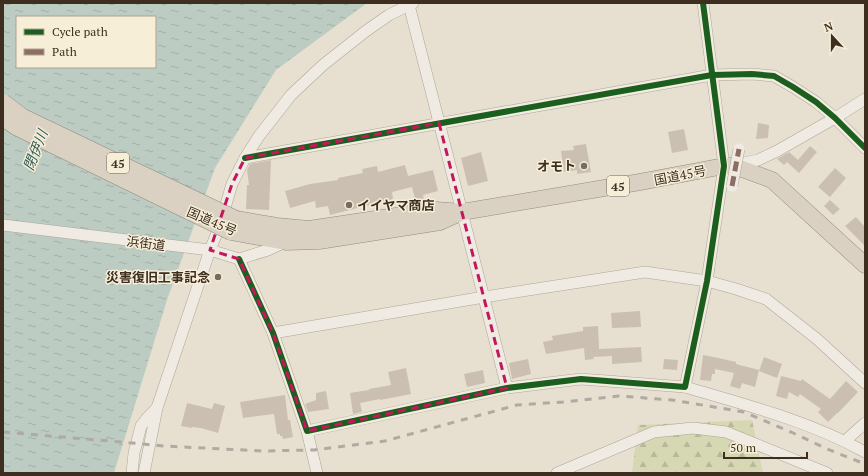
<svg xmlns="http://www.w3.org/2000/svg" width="868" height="476" viewBox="0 0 868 476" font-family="'PT Serif','Noto Sans JP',serif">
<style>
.forest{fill:url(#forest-firs)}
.water{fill:url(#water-ripples);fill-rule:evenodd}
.building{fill:#cbbfb2}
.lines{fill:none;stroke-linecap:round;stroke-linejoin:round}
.minor-casing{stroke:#ada599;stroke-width:12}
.highway-casing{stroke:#928b80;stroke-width:17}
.minor{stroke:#efebe3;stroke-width:11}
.highway{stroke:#dad1c2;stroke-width:16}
.rail{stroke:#afaaa2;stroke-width:3;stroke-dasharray:7 7;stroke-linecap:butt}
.minor-bridge-casing{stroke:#ada599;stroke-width:12;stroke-linecap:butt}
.highway-bridge-casing{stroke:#928b80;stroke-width:17;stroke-linecap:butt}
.minor-bridge{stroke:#efebe3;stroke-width:11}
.highway-bridge{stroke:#dad1c2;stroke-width:16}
.quiet{stroke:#8d6e63;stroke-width:5;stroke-dasharray:10 5;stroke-linecap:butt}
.cycleway-casing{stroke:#f7eed8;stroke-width:8}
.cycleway{stroke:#1b5e20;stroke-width:6}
.marked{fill:none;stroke:#c2185b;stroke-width:3;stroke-dasharray:8 5;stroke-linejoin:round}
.poi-dot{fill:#786c5e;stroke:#f7eed8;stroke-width:1.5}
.labels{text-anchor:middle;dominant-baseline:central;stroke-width:3;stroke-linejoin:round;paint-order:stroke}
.shield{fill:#f7eed8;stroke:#756857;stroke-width:1}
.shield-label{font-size:12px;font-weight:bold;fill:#3d2e20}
.poi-label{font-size:13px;font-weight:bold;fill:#3d2e20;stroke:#f7eed8;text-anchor:end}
.street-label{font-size:13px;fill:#3d2e20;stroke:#f7eed8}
.water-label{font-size:14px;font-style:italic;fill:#2f5d5a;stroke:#f7eed8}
</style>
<defs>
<pattern id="forest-firs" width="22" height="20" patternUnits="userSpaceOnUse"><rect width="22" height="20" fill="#d6d7b3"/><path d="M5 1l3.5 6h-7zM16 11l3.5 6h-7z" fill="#b9b99a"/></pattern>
<pattern id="water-ripples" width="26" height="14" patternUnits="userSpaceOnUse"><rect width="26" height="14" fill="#bcccc2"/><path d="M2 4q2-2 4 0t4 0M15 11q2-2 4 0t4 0" fill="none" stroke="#a2b0a6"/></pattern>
</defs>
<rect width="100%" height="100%" fill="#e7e0d1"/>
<path class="forest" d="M752,420L763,473H632L638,425Z"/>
<path class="water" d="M3,3H367L276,70L215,168L167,300L114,473H3ZM17,17H155V67H17Z"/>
<g class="building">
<path d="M758,123L769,125L768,138L756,139Z"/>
<path d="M684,129L688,150L672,153L668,132Z"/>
<path d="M586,144L591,172L577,174V170L564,172L561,151L574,150L573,146Z"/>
<path d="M810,146L817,152L799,173L787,162L784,165L777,159L789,152L798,160Z"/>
<path d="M481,152L488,181L468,186L461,158Z"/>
<path d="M271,160L269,210L246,209L247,185H249L247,170L250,164Z"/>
<path d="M405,165L408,176L433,170L438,191L423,195L424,200L416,203L412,187L392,192L393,199L330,215L328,206L316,208L315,201L290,208L285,191L310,184L338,180V178L363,173L362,169L377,166L378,172Z"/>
<path d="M835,168L846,178L830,197L818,187Z"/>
<path d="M830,200L840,209L833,215L824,206Z"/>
<path d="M856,217L865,227V246L845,226Z"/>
<path d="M640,311L641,327L612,328L611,313Z"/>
<path d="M598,326L599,349L641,347L642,362L612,364V356L593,357L594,359L585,360L584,348L546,354L543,342L553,340L552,336L583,331V327Z"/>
<path d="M703,355L714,357L736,362V364L759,370L755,387L742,383L740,389L730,386L734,373L715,369V374H712L711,381L700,380Z"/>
<path d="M764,357L782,364L777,378L759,371Z"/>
<path d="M528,359L531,374L512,379L509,363Z"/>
<path d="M664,359L678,360L677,370L663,369Z"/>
<path d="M406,368L411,394L380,400V399L360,403L362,412L353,414L350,393L369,390V389L391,385L388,372Z"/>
<path d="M483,370L485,383L467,387L464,374Z"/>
<path d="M781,376L801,381L802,379L830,399L846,381L858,392L838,413H837L828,422L818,412L821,409L800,394L798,397L789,392L787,399L776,396Z"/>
<path d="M326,391L329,409L308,412L305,404L316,400V393Z"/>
<path d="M285,395L288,420H290L293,437L283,439L282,436H280V434H277L274,414L243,418L240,402Z"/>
<path d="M187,403L212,409L214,403L225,406L218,433L201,428L192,427V428L181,426Z"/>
</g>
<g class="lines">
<defs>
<g id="minor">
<path d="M409,5L507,388"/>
<path d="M245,158L712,75L752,74L774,76L793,87L816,102L835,118L865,148"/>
<path d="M734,165L758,160L777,151L835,118L865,99"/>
<path d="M3,225L210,250L239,259L268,250L285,242"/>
<path d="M239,259L273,333L307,431L507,388L581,379L685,387L707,281L724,166L703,3"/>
<path d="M273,333L484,297L645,272L707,281L736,289L766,299L817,339L865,383"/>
<path d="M685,387C746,405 809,421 865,452"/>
<path d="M307,431L317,473"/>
<path d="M845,441L865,423"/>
<path d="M132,473L134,453L141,426L148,417L157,408"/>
<path d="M144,473L157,408L210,250L219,228L232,184L245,158L259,136L291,95L323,65L366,31L389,15L413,3"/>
<path d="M557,473L654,432L693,428L726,432L827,473"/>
</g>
<g id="highway">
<path d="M236,219L277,226L309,229L436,210L462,212L640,182L724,166H734L772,180L865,265"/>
<path d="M231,232L286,242L319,241L440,222L460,213"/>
</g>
</defs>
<use href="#minor" class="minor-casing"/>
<use href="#highway" class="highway-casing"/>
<use href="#minor" class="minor"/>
<use href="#highway" class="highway"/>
<path class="rail" d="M3,432L121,442L164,446L263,451L314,450L385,441L517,405L563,402L619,396L672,400L744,412L791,432L827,449L865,464"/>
<defs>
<path id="minor-bridge" d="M732,186L739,149"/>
<g id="highway-bridge">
<path d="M3,102L23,117L236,219"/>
<path d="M3,118L16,127L231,232"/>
</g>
</defs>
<use href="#minor-bridge" class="minor-bridge-casing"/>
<use href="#highway-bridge" class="highway-bridge-casing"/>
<use href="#minor-bridge" class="minor-bridge"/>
<use href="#highway-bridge" class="highway-bridge"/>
<path class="quiet" d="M732,186L739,149"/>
<defs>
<g id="cycleway">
<path d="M245,158L712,75L752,74L774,76L793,87L816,102L835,118L865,148"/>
<path d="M239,259L273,333L307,431L507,388L581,379L685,387L707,281L724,166L703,3"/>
</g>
</defs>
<use href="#cycleway" class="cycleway-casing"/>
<use href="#cycleway" class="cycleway"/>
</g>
<path class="marked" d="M439,123L507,388L307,431L273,333L239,259L210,250L232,184L245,158Z"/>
<g class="poi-dot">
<circle cx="584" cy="166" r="4"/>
<circle cx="349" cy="205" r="4"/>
<circle cx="218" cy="277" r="4"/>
</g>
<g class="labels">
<g class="shield">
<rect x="107" y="153" width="22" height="20" rx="3"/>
<rect x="607" y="176" width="22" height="20" rx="3"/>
</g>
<g class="shield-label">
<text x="118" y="163">45</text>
<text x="618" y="186">45</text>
</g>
<g class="poi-label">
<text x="576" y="166">オモト</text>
<text x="357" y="205" text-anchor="start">イイヤマ商店</text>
<text x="210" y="277">災害復旧工事記念</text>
</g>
<g class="street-label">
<text transform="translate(680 175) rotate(-11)">国道45号</text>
<text transform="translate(212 221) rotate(23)">国道45号</text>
<text transform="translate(146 243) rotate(7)">浜街道</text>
</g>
<g class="water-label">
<text transform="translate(35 150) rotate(-69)">閉伊川</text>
</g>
</g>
<rect width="868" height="476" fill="none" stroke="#3d2e20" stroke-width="8"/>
<rect x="16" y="16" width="140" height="52" fill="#f7eed8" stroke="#ada18e"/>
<rect x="24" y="29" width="20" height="6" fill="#1b5e20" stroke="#ada18e"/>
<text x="52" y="36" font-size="12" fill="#3d2e20">Cycle path</text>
<rect x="24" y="49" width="20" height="6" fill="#8d6e63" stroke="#ada18e"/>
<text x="52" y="56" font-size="12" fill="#3d2e20">Path</text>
<g transform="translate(832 36) rotate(339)" stroke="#f7eed8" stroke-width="3" paint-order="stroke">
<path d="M0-3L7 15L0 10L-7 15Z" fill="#3d2e20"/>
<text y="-6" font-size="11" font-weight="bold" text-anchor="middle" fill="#3d2e20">N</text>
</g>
<path d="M724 452v6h83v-6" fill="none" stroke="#3d2e20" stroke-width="2"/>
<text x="730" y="452" font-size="12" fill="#3d2e20" stroke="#f7eed8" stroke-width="3" paint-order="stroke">50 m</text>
</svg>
